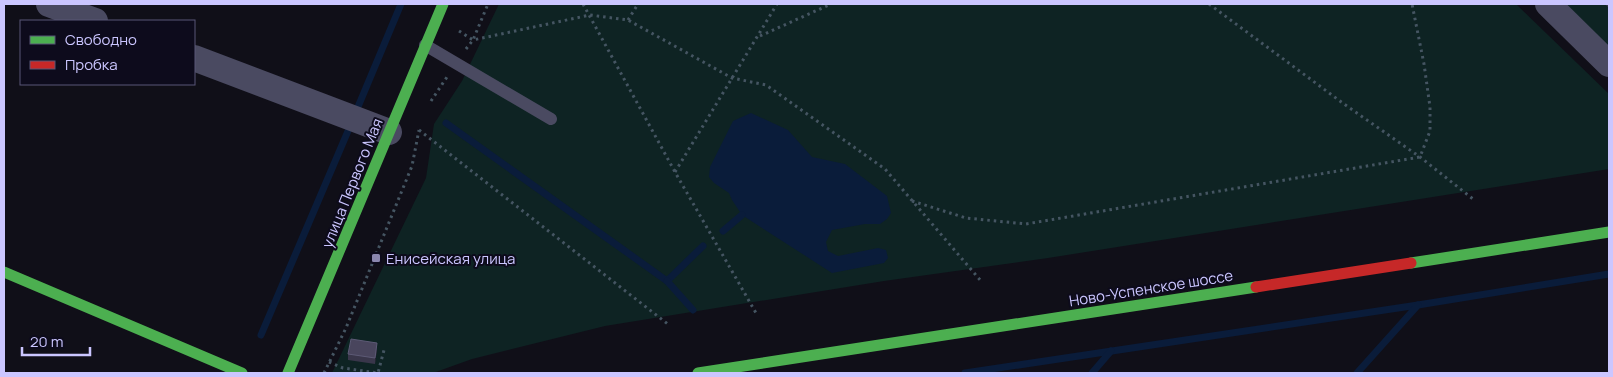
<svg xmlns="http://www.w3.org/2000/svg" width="1613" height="377" viewBox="0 0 1613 377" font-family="Manrope,sans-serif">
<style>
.green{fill:#0e2323}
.water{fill:#0a1c3a}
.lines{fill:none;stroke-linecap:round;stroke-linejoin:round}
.stream{stroke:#0a1c3a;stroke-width:7}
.path{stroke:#455562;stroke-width:3;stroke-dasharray:2.5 4;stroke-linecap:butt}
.lane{stroke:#4a4a61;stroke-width:12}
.street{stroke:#4a4a61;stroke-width:26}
.fast{stroke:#4caf50;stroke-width:11}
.jam{stroke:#c62828;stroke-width:11}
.wall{fill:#39364a}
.shaded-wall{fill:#22202e}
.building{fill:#49455d;stroke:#5d5a76}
.poi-dot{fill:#8a86ae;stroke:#0d0b1c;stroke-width:2}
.labels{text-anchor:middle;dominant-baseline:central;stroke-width:4;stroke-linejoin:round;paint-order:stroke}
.street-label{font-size:15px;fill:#cbc6ff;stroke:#0d0b1c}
.poi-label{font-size:15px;fill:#cbc6ff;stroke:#0d0b1c;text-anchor:start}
</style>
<rect width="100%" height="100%" fill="#100f18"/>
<g class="green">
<path d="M499,4H1516L1609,94V169L1048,258L884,281L605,326L472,359L433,373H332L426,178L434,124L462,81Z"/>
<path d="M1560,4H1609V50Z"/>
</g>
<path class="water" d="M751,113L788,130L812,157L845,164L887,196L891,213L887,219L880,224H865L832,230L826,242L828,251L838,256L878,248L886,250L888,258L884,263L832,273L742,215L732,200L729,193L714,183L709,177L710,167L733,121Z"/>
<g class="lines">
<g class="stream">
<path d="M355,114L401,4"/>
<path d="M446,123L667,281L703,246"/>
<path d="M723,231L742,215"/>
<path d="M667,281L693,310"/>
<path d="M261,335L351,124"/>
<path d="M965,373L1418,305L1609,274"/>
<path d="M1092,373L1111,351"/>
<path d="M1357,373L1418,305"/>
</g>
<g class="path">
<path d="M583,4L675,172L756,313"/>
<path d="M1209,4L1344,104L1420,157L1473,199"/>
<path d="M628,20L638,4"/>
<path d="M459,31L473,40L590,15L628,20L732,78L766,85L885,169L981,281"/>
<path d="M760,36L831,4"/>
<path d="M466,49L473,40L488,4"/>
<path d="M431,101L447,77"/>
<path d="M419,130L669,325"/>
<path d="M675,172L777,4"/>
<path d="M912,201L966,218L1026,224L1420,157L1430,131V107L1424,64L1412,4"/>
<path d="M329,362L343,368L378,373L384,350"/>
<path d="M324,373L346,328L412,166L419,130"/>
</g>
<path class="lane" d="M425,45L551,119"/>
<g class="street">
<path d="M49,4L95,21"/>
<path d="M1548,4L1609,64"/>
<path d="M194,58L389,132"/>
</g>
<g class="fast">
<path d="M1411,263L1609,232"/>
<path d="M4,272L242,373"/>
<path d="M288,373L443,4"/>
<path d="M698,373L1256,287"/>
</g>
<path class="jam" d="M1256,287L1411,263"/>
</g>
<g class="wall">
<path d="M1605,4H1609V8Z"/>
<path d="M377,349L375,364L348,360V354Z"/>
</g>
<path class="shaded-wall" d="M377,343V349L375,364V358Z"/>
<path class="building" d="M351,339L377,343L375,358L348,354Z"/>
<rect class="poi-dot" x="371" y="253" width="10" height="10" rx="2.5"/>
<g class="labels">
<g class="street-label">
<text transform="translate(352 183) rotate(-68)">улица Первого Мая</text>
<text transform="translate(1151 288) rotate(-9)">Ново-Успенское шоссе</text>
</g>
<g class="poi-label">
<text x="386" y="258">Енисейская улица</text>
</g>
</g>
<rect width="1613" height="377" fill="none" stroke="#cbc6ff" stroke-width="10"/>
<rect x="20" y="20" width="175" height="65" fill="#0d0b1c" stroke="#595677"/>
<rect x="30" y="36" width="25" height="8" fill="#4caf50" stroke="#595677"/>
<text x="65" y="45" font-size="15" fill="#cbc6ff">Свободно</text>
<rect x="30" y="61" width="25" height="8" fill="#c62828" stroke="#595677"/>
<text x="65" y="70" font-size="15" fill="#cbc6ff">Пробка</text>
<path d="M22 347v8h68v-8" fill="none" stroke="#cbc6ff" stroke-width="2.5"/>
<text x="30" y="347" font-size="15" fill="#cbc6ff" stroke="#0d0b1c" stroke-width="4" paint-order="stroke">20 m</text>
</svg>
